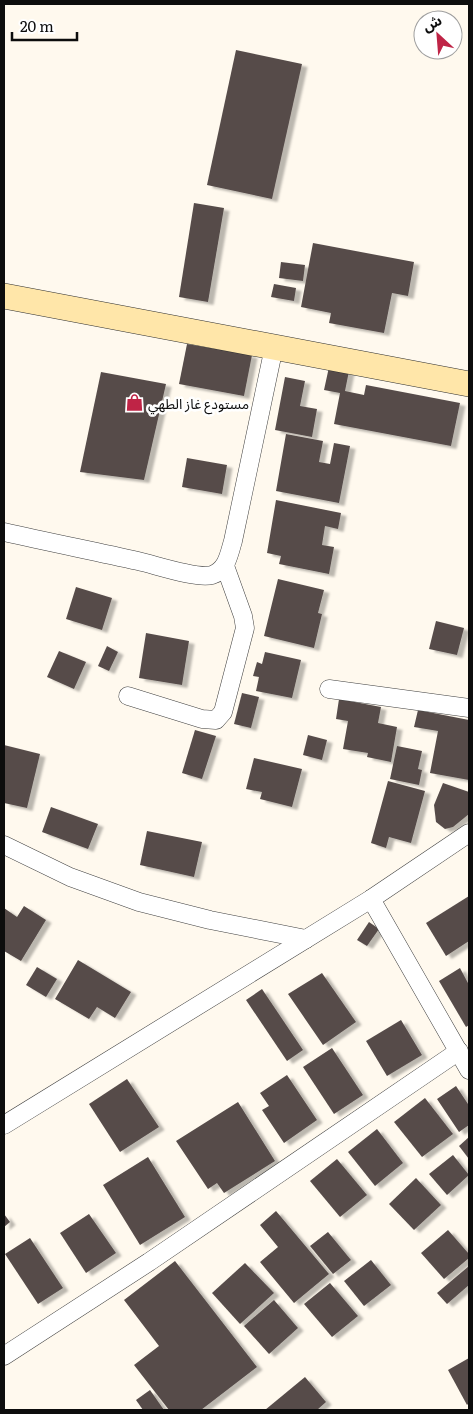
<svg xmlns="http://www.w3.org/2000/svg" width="473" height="1414" viewBox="0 0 473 1414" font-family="Literata,'Noto Sans Arabic',serif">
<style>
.building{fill:#564c4a;filter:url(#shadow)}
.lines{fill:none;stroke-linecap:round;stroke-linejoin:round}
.street-casing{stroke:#404040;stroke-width:19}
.secondary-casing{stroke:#2f2f2f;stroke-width:26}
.street{stroke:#fff;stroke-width:18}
.secondary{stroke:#ffe6a9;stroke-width:25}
.labels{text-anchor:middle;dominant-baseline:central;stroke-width:5;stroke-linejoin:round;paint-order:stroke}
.poi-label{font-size:14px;fill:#0d0d0d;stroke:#fff;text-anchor:start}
</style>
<defs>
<filter id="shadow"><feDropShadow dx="5.5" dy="3" stdDeviation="1" flood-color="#0004"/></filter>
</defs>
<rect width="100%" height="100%" fill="#fff9ee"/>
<g class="building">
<path d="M236,50L302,64L272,199L207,185Z"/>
<path d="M194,203L224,208L208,302L179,297Z"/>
<path d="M313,243L414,262L408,296L392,293L384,333L329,323L331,313L301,307Z"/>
<path d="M281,262L305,265L303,281L279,278Z"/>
<path d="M274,284L296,288L294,301L271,297Z"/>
<path d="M187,344L252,355L244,396L179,384Z"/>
<path d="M329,367L349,371L345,391L364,395L366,385L460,403L451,446L334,424L340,393L324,390Z"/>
<path d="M101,372L166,384L144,480L80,472Z"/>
<path d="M285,377L305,381L300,406L317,409L312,437L275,430Z"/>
<path d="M286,434L323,441L319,462L330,464L334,443L350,446L339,503L276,491Z"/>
<path d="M187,458L227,465L222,494L182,487Z"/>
<path d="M276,500L341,513L338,529L325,526L322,545L334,547L329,574L279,564L281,556L267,553Z"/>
<path d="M278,579L324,590L318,613L322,614L314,648L264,636Z"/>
<path d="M76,587L112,598L102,630L66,619Z"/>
<path d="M436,621L464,628L457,655L429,649Z"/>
<path d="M146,633L189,641L182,685L139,678Z"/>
<path d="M107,646L118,652L109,671L98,666Z"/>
<path d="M59,651L86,662L74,689L47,677Z"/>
<path d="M265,652L301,660L292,698L256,691L259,677L253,676L257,662L262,664Z"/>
<path d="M242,693L259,697L251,728L234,724Z"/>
<path d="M339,699L381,707L378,723L397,727L391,762L367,757L368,753L343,749L348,721L336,719Z"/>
<path d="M418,710L469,720V780L430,773L438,731L414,727Z"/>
<path d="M195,730L216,736L202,779L182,773Z"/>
<path d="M308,735L327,740L322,760L303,755Z"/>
<path d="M4,745L40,754L27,808L4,803Z"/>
<path d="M397,746L422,751L418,769L422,770L419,785L390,779Z"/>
<path d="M254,758L302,769L292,807L260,799L262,792L246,789Z"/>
<path d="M388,781L425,791L411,843L389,837L386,848L371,843Z"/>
<path d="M443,783L469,792V814L453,827L445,829L436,822L434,805Z"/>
<path d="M51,807L98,824L88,849L42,832Z"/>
<path d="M147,831L202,842L194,877L140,865Z"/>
<path d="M469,896V941L446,956L426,923Z"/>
<path d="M24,906L46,920L21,961L4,951V908L17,917Z"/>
<path d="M369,922L379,929L367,946L357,940Z"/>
<path d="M78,960L131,992L115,1018L97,1007L89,1019L55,999Z"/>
<path d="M37,967L57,979L46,997L26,985Z"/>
<path d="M460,968L469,985V1025L466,1027L439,981Z"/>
<path d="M322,973L356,1022L323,1045L288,994Z"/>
<path d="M262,989L303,1050L287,1061L246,1000Z"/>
<path d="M401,1020L422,1055L387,1076L366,1041Z"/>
<path d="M332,1048L363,1095L334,1114L303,1067Z"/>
<path d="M287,1075L317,1120L284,1143L262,1110L269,1106L260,1093Z"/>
<path d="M127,1079L159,1127L120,1152L89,1104Z"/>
<path d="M456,1086L468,1104L469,1103V1125L459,1132L437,1099Z"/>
<path d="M425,1098L453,1134L422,1157L394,1122Z"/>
<path d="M238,1102L275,1161L224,1193L217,1183L208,1189L176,1141Z"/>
<path d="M377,1129L403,1163L375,1186L348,1152Z"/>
<path d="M469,1137V1159L459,1146Z"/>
<path d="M453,1155L469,1175L447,1195L429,1174Z"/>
<path d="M148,1157L185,1217L140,1245L103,1185Z"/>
<path d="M337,1159L367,1195L340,1217L310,1181Z"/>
<path d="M416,1178L441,1205L414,1230L389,1204Z"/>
<path d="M276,1211L329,1274L294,1303L260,1262L278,1247L260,1225Z"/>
<path d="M4,1214L10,1222L4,1227Z"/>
<path d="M89,1214L116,1253L86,1273L60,1233Z"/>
<path d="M448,1230L469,1254V1258L444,1279L421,1253Z"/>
<path d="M328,1232L351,1260L333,1274L310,1246Z"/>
<path d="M30,1238L63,1288L38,1304L5,1254Z"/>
<path d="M371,1260L391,1285L364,1306L344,1281Z"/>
<path d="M175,1261L257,1367L201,1410H169L134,1365L159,1346L124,1300Z"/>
<path d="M245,1263L274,1293L240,1324L212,1293Z"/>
<path d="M469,1266V1285L447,1304L437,1293Z"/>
<path d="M330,1283L358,1316L332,1337L304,1304Z"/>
<path d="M274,1300L298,1328L269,1354L244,1326Z"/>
<path d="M469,1358V1403L467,1405L448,1370Z"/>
<path d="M305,1377L326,1402L317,1410H265Z"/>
<path d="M150,1390L164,1410H143L136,1400Z"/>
</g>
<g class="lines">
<defs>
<g id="street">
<path d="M4,532C48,542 93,551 138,561C156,565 196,579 212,575C227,570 229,554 233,541L274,347"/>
<path d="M329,689L469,708"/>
<path d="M128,696L202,719L216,720L223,712L245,628L243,616L225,566"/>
<path d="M4,845L70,877L139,902L210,920L306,939"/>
<path d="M371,899L469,1070"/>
<path d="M4,1125L371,899L469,833"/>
<path d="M4,1356L149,1262L459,1051"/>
</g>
<path id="secondary" d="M4,296L469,384"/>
</defs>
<use href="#street" class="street-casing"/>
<use href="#secondary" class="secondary-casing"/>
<use href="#street" class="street"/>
<use href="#secondary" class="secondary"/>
</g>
<defs>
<symbol id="shop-bare" viewBox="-9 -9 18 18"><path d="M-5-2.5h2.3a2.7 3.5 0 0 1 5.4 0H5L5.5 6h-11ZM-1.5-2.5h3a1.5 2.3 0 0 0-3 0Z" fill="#bf2446" stroke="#fff" stroke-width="2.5" paint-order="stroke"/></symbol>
</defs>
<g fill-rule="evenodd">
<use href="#shop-bare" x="122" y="390" width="25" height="25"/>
</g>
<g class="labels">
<g class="poi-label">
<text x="148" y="403">مستودع غاز الطهي</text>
</g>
</g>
<rect width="473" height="1414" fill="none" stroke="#0d0d0d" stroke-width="10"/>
<g transform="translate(438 35) rotate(334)"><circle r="24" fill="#ffffff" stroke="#9e9e9e"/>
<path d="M0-4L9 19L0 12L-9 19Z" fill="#bf2446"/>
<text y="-8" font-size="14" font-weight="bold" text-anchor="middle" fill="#0d0d0d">ش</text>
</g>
<path d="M12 32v8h65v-8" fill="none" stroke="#0d0d0d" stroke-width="2.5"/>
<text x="20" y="32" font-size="15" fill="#0d0d0d" stroke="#ffffff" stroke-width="4" paint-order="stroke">20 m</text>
</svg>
